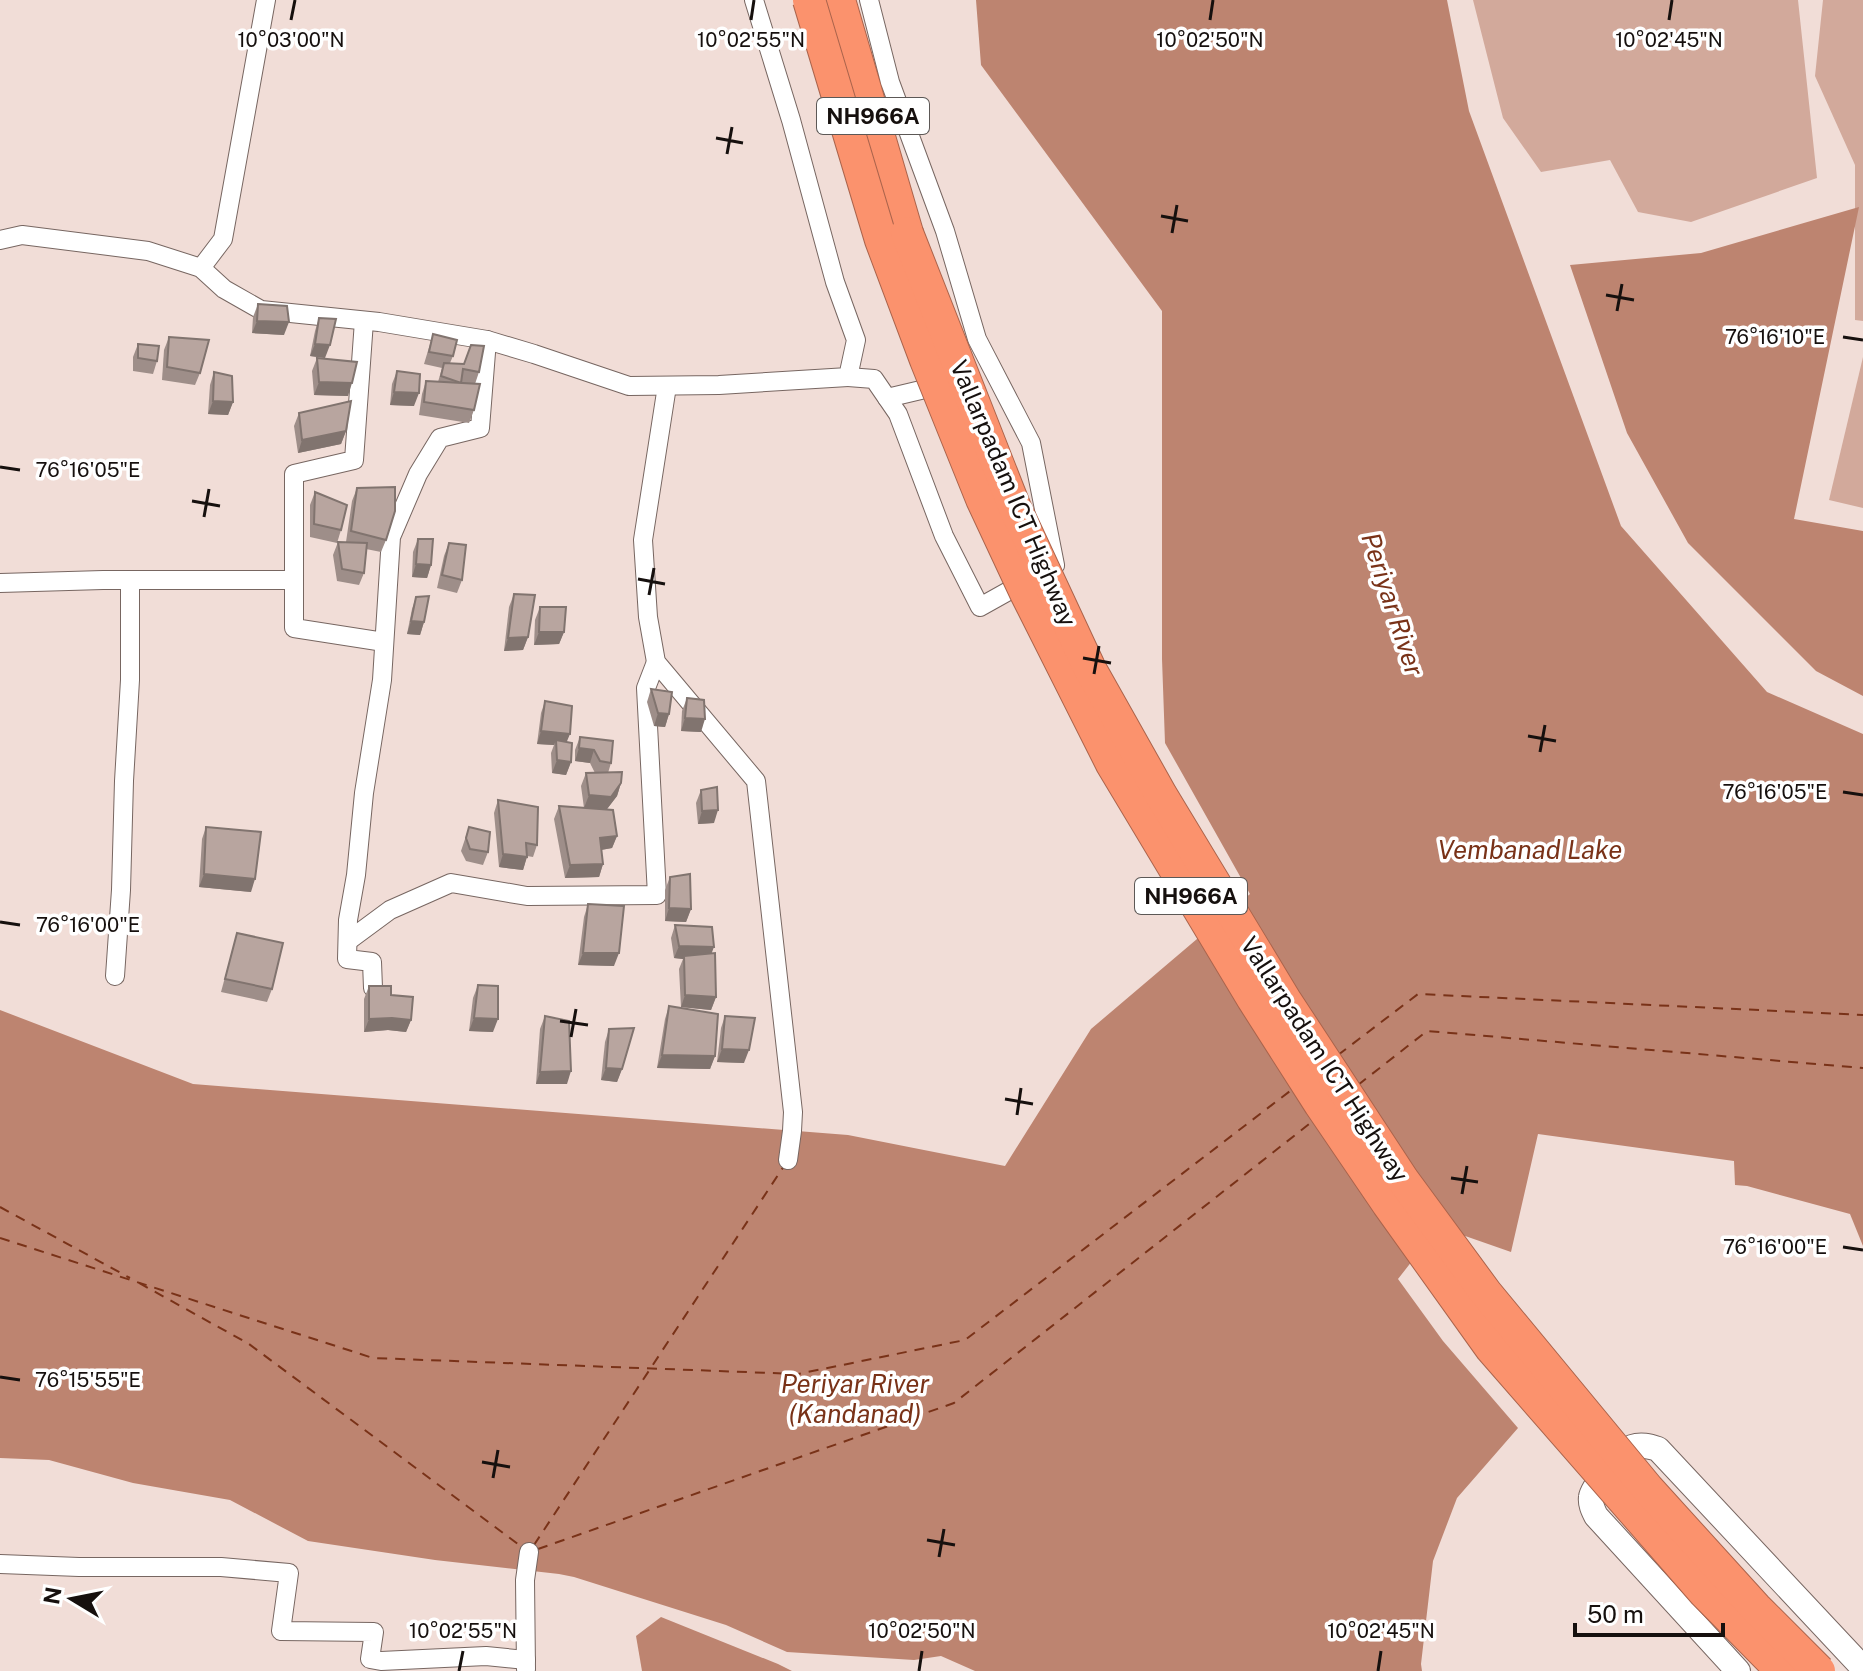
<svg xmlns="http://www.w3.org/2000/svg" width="1863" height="1671" viewBox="0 0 1863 1671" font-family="'Public Sans',sans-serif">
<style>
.green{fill:#d2a99b}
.water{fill:#bd8470}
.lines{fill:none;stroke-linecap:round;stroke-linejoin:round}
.ferry{stroke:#793218;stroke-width:2;stroke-dasharray:10 8;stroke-linecap:butt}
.street-casing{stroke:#776661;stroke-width:20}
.secondary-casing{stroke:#776661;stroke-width:26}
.highway-casing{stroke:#ab644c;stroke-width:34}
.street{stroke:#fff;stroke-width:18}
.secondary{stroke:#fff;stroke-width:24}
.highway{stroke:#fb926d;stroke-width:32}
.highway-bridge-casing{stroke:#ab644c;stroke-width:34;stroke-linecap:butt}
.highway-bridge{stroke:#fb926d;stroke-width:32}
.wall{fill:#9e8e89}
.shaded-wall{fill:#81746f}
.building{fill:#b8a59f;stroke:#81746f;stroke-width:2}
.ticks{fill:none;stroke:#16100e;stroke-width:3}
.labels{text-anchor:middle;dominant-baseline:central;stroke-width:7;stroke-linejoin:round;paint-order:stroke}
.shield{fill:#fff;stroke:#5c5856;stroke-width:2}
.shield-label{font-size:22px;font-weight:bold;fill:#16100e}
.street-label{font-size:24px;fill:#16100e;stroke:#fff}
.water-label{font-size:26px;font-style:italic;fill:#793218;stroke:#fff}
.ticks-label{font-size:20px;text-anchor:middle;fill:#16100e;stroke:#fff;stroke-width:7;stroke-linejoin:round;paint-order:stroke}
</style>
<rect width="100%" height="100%" fill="#f1ddd7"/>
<g class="green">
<path d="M1473,0H1798L1817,178L1691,222L1638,212L1610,160L1541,172L1503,118Z"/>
<path d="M1823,0H1863V321L1855,320V165L1815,76Z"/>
<path d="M1863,357V508L1829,500Z"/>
</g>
<g class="water">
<path d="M976,0H1447L1469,111L1621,526L1767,692L1863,734V1246L1850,1214L1747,1186L1735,1185L1734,1161L1538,1134L1511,1252L1448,1230L1416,1256L1398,1279L1443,1341L1518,1428L1457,1498L1433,1561L1421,1664L1422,1671H975L941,1656L914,1660L787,1652L726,1625L574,1577L559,1574L435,1560L308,1541L230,1500L133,1483L49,1460L0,1458V1010L193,1084L848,1135L1005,1166L1091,1029L1250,894L1165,743L1162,659V311L981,65Z"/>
<path d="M1859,207L1794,519L1863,531V696L1816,671L1688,543L1627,433L1570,265L1701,253Z"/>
<path d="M661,1617L778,1664L792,1671H642L636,1636Z"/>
</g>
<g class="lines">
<g class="ferry">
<path d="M1338,1055L1418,994L1863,1015"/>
<path d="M1358,1085L1427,1031L1863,1068"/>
<path d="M0,1207L130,1278"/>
<path d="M0,1238L373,1358L798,1374L965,1340L1294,1088"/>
<path d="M139,1283L249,1344L522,1547"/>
<path d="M534,1545L784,1166"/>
<path d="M538,1549L954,1403L1313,1121"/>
</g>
<defs>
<g id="street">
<path d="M0,240L22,235L148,251L201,268L224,289L261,310L379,322L487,340L534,354L629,386L719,385L848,377L856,340L835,282L791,120L754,0"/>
<path d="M201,268L223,239L266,0"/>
<path d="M364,321L354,460L294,474V628L384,642"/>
<path d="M848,377L874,379L898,414L944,536L980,607L1055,565L1031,443L977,339L945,231L890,82L869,0"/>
<path d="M667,386L643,540L648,617L656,662L756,781L793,1112L792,1131L788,1160"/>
<path d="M887,398L942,385"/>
<path d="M0,583L103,580H294"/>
<path d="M348,941L390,910L451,883L527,896L657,895L646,688L656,662"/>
<path d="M115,976L121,890L124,781L130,680V580"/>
<path d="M373,988L372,962L347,959L348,920L356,875L364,793L382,680L391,537L418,474L440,438L480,428L487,340"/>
<path d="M0,1564L79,1567H221L289,1573L281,1631L374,1632L370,1659L381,1661L486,1656L526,1660"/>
<path d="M526,1669L525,1580L529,1552"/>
</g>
<path id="secondary" d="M1738,1671L1596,1516C1593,1510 1590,1504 1591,1497C1592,1486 1623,1452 1632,1447C1641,1444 1649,1446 1658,1449L1863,1668"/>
<path id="highway" d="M839,0L907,233"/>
</defs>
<use href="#street" class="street-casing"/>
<use href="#secondary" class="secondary-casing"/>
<use href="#highway" class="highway-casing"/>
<use href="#street" class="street"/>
<use href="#secondary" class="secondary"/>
<use href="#highway" class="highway"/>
<defs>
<g id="highway-bridge">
<path d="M809,0L881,240L926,360L982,499L1025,591L1112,764L1253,999L1320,1104L1388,1204L1491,1348L1704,1592L1782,1671"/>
<path d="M907,233L1015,508L1089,667L1161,795L1285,1000L1403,1180L1486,1293L1648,1489L1756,1608L1819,1671"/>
</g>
</defs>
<use href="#highway-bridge" class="highway-bridge-casing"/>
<use href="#highway-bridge" class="highway-bridge"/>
</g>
<g class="wall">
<path d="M258,304L284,335L252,333L253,317Z"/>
<path d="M319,318L325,358L310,356L315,331Z"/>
<path d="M433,334L453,356L450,363L479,372L475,384L474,410L469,423L419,415L422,394L426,381L438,382L442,368L424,364Z"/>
<path d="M169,337L200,373L195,385L162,380L164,350Z"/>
<path d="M138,344L157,361L153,374L133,371V357Z"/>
<path d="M317,358L348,396L314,395L312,371Z"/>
<path d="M397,371L414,406L390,405L392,384Z"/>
<path d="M214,372L233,402L228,415L208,414L210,385Z"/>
<path d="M299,413L346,431L341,444L298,453L294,426Z"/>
<path d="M357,488L386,540L381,552L366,549L364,573L359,585L337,581L333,555L338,542H346L352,501Z"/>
<path d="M315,492L341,530L337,543L310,537V505Z"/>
<path d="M418,539L431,565L427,578L412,577L413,552Z"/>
<path d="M449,543L462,580L457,593L437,588L444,556Z"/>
<path d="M514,594L528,637L523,650L504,651L509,607Z"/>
<path d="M416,597L424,622L420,635L407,634L412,609Z"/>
<path d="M540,607L564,632L559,644L534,645L535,620Z"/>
<path d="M651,689L669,714L665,727L654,726L647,702Z"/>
<path d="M687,698L701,732L681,731L682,711Z"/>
<path d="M545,701L567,742L571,762L566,775L552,773L551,753L554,745L537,744L541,713Z"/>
<path d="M580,737L611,763L608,773L621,783L617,796L607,809L617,836L612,848L601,850L603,864L599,877L565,878L554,819L559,806L584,808L581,786L586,773H595L590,763L575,761V750Z"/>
<path d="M701,790L714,823L698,824L696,803Z"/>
<path d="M498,800L537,845L533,857L527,856L523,870L499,867L494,813Z"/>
<path d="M206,827L251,892L199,887L202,839Z"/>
<path d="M469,827L488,852L483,865L466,861L461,851Z"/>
<path d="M670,877L691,909L686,922L665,921V890Z"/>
<path d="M588,904L614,966L578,965L584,917Z"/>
<path d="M675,925L711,954L716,997L711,1010L681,1007L679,969L683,959L674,958L671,938Z"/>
<path d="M237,933L272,989L267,1002L221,992Z"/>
<path d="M478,985L493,1032L469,1031L473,998Z"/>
<path d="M369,986L391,995L411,1020L406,1032L388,1030L364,1032V999Z"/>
<path d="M669,1006L715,1056L710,1069L657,1068L665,1019Z"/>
<path d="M545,1016L567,1084H536L540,1029Z"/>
<path d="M725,1016L744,1063L717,1062L721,1028Z"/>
<path d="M609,1029L622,1069L617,1082L601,1080L605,1042Z"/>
</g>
<g class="shaded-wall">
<path d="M257,321L289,322L284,335L252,333Z"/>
<path d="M315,344L330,345L325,358L310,356Z"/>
<path d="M319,382L352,383L348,396L314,395Z"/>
<path d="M394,392L419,393L414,406L390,405Z"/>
<path d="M213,401L233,402L228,415L208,414Z"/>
<path d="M346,431L341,444L298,453L302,440Z"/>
<path d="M416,564L431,565L427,578L412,577Z"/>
<path d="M411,621L424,622L420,635L407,634Z"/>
<path d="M539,632H564L559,644L534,645Z"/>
<path d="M528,637L523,650L504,651L508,638Z"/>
<path d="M658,713L669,714L665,727L654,726Z"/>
<path d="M685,718L705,719L701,732L681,731Z"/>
<path d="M541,731L570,734L565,746L556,740L554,745L537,744Z"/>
<path d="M579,748L594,750L590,763L575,761Z"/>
<path d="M557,760L571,762L566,775L552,773Z"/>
<path d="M621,783L617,796L607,809L584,808L589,795Z"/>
<path d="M718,810L714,823L698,824L702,811Z"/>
<path d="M617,836L612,848L595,851L600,838Z"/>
<path d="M503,854L527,857L523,870L499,867Z"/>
<path d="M603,864L599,877L565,878L570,865Z"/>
<path d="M204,874L255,879L251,892L199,887Z"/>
<path d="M669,908L691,909L686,922L665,921Z"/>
<path d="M679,946L714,947L709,960L684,956L683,959L674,958Z"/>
<path d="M583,953H619L614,966L578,965Z"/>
<path d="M685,995L716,997L711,1010L681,1007Z"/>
<path d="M392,1018L411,1020L406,1032L388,1030L364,1032L369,1019Z"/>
<path d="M474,1018L498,1019L493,1032L469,1031Z"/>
<path d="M722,1049L749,1050L744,1063L717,1062Z"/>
<path d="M662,1055L715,1056L710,1069L657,1068Z"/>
<path d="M606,1068L622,1069L617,1082L601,1080Z"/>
<path d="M571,1071L567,1084H536L540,1072Z"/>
</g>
<g class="building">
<path d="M258,304L287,306L289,322L257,321Z"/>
<path d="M319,318L336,319L330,345L315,344Z"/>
<path d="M433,334L457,340L453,356L429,352Z"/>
<path d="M169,337L209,340L200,373L167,367Z"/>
<path d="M138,344L159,346L157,361L138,358Z"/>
<path d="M471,345L484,346L479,372L463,369L461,383L441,376L444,363L464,364Z"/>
<path d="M317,358L357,362L352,383L319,382Z"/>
<path d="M397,371L420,374L419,393L394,392Z"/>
<path d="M214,372L232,376L233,402L213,401Z"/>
<path d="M426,381L480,384L474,410L424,402Z"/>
<path d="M351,401L346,431L302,440L299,413Z"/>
<path d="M395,487V511L386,540L351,531L357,488Z"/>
<path d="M315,492L347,505L341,530L314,524Z"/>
<path d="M418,539H433L431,565L416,564Z"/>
<path d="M338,542L367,543L364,573L342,569Z"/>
<path d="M449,543L466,545L462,580L442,575Z"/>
<path d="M514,594L535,595L528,637L508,638Z"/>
<path d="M429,596L424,622L411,621L416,597Z"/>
<path d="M540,607H566L564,632H539Z"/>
<path d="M651,689L672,692L669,714L658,713Z"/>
<path d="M687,698L704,700L705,719L685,718Z"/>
<path d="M545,701L572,706L570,734L541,731Z"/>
<path d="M580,737L613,741L611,763L600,761L594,750L579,748Z"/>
<path d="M556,740L572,743L571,762L557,760Z"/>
<path d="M622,772L621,783L611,797L589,795L586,773Z"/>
<path d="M717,787L718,810L702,811L701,790Z"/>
<path d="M498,800L538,807L537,845L526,843L527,857L503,854Z"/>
<path d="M559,806L613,810L617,836L600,838L603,864L570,865Z"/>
<path d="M206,827L261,832L255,879L204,874Z"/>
<path d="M469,827L490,832L488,852L470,849L466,838Z"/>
<path d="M690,874L691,909L669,908L670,877Z"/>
<path d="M588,904L624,906L619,953H583Z"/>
<path d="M675,925L712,927L714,947L679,946Z"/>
<path d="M237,933L283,943L272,989L225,979Z"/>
<path d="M715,953L716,997L685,995L684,956Z"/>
<path d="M478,985L498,986V1019L474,1018Z"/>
<path d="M369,986H391V995L413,997L411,1020L392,1018L369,1019Z"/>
<path d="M669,1006L718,1014L715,1056L662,1055Z"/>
<path d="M545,1016L569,1021L571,1071L540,1072Z"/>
<path d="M725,1016L755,1018L749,1050L722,1049Z"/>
<path d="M634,1028L622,1069L606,1068L609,1029Z"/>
</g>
<path class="ticks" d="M291,20L295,0M751,20L754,0M1210,20L1213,0M1669,20L1672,0M716,138L743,143M727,154L732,127M1161,216L1188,221M1172,233L1177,205M1606,295L1634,300M1617,311L1622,284M1843,337L1863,340M0,467L20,470M192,501L220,506M204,517L209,489M638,579L665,584M649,595L654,568M1083,658L1111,663M1094,674L1099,646M1528,736L1556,741M1540,752L1545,725M1843,792L1863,795M0,922L20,925M560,1021L588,1025M571,1037L576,1009M1005,1099L1033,1104M1017,1115L1021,1088M1451,1178L1478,1182M1462,1194L1467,1166M1843,1247L1863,1250M0,1377L20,1380M482,1462L510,1467M493,1478L498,1450M927,1540L955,1545M939,1557L944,1529M459,1671L463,1651M919,1671L922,1651M1378,1671L1381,1651"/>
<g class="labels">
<g class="shield">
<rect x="817" y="98" width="112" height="36" rx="6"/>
<rect x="1135" y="878" width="112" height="36" rx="6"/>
</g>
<g class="shield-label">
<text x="873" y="116">NH966A</text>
<text x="1191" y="896">NH966A</text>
</g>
<g class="street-label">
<text transform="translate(1014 493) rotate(67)">Vallarpadam ICT Highway</text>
<text transform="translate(1325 1059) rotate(57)">Vallarpadam ICT Highway</text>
</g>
<g class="water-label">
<text transform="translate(1393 604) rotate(72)">Periyar River</text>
<text x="1530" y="849">Vembanad Lake</text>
<text x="855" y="1383">Periyar River<tspan x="855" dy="30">(Kandanad)</tspan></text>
</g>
</g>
<g class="ticks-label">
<text x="291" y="47">10°03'00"N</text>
<text x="751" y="47">10°02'55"N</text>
<text x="1210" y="47">10°02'50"N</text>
<text x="1669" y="47">10°02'45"N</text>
<text x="1775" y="344">76°16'10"E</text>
<text x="88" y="477">76°16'05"E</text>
<text x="1775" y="799">76°16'05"E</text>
<text x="88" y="932">76°16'00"E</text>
<text x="1775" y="1254">76°16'00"E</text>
<text x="88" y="1387">76°15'55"E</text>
<text x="463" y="1638">10°02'55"N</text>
<text x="922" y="1638">10°02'50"N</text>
<text x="1381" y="1638">10°02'45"N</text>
</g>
<g transform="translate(72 1599) rotate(280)" stroke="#ffffff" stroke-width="6" paint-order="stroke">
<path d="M0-6L14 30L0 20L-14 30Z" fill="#16100e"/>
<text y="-12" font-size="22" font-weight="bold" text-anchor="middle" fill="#16100e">N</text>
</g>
<path d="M1575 1623v12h148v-12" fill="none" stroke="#16100e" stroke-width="4"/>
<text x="1587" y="1623" font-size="24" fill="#16100e" stroke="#ffffff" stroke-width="6" paint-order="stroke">50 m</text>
</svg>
